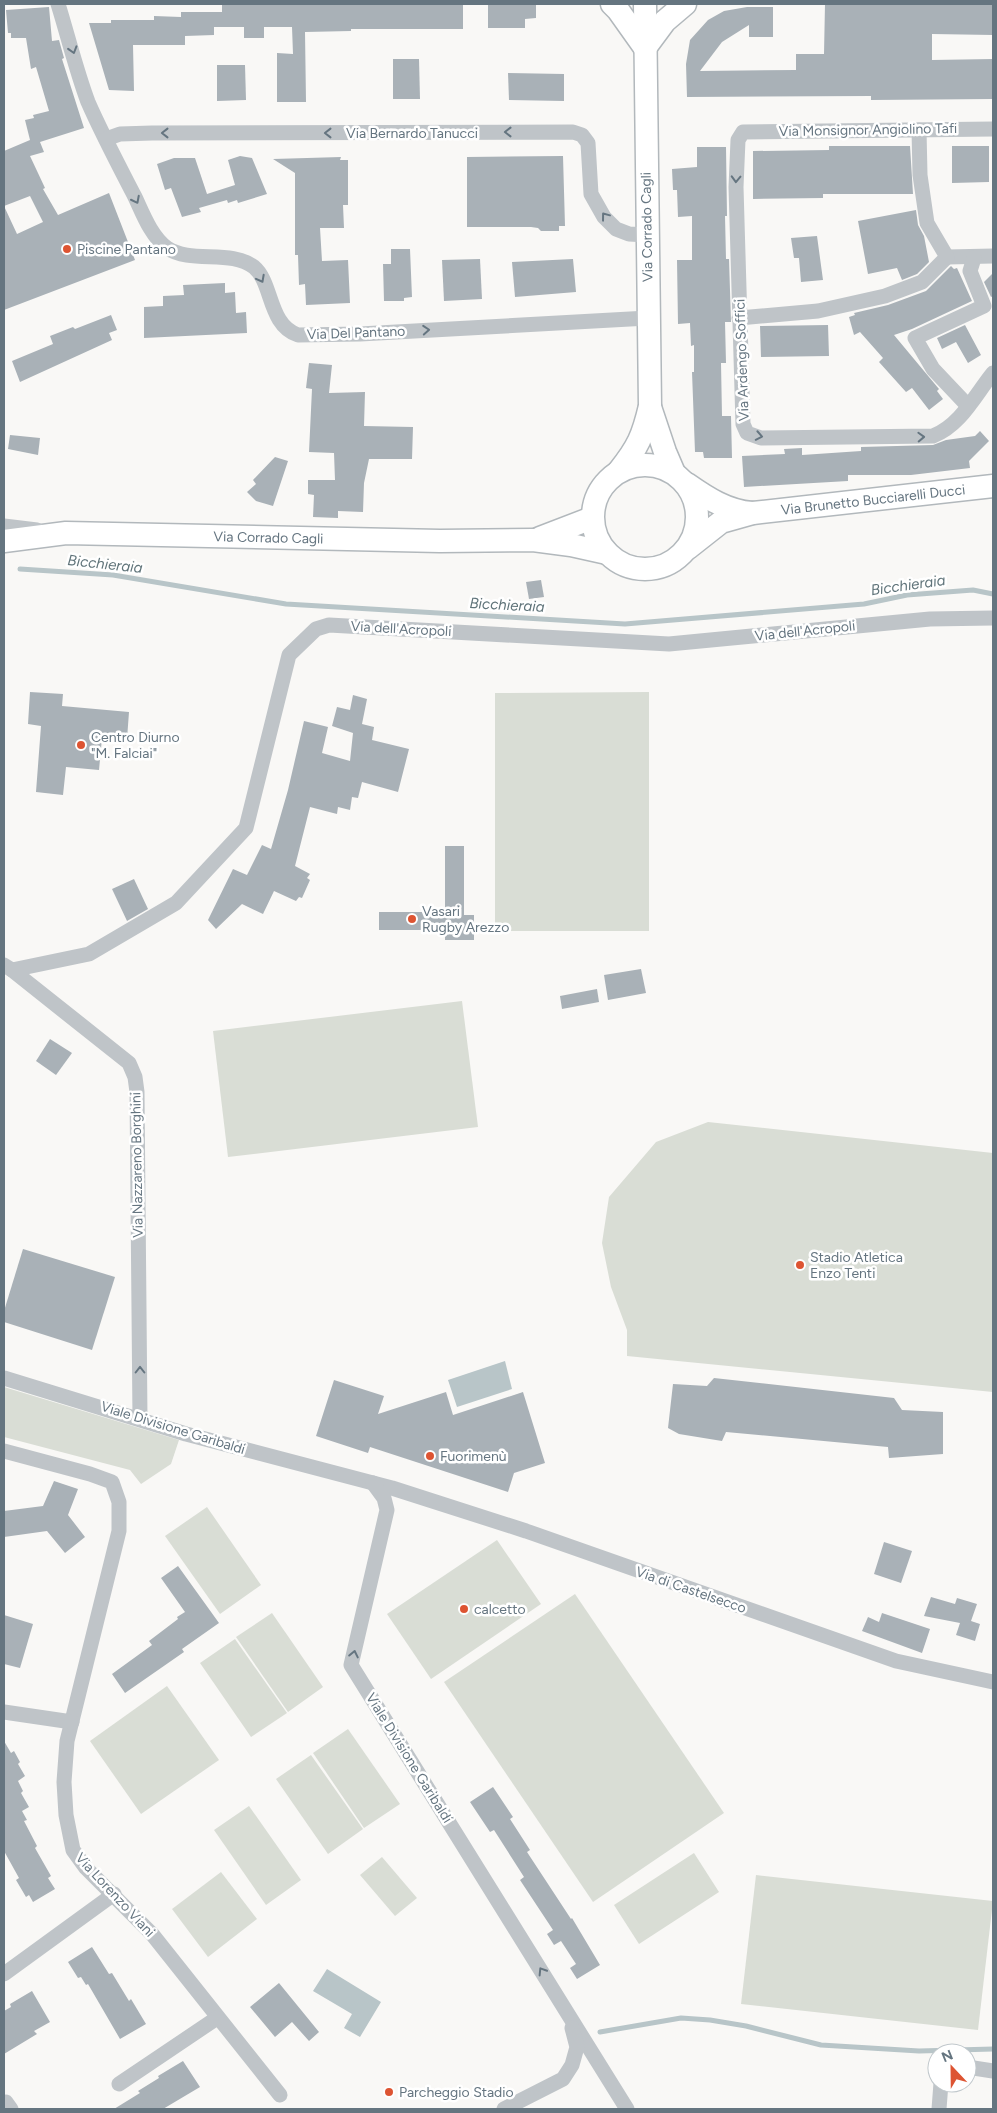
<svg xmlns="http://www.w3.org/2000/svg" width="997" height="2113" viewBox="0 0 997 2113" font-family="Figtree,sans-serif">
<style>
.green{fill:#d9ddd5}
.water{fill:#b8c5c8}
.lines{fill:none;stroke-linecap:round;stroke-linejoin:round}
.stream{stroke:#b8c5c8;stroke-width:5}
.building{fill:#a9b1b7;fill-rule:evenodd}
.secondary-casing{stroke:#b2b8bc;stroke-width:25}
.minor{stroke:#bfc4c8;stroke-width:15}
.secondary{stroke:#fff;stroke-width:22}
.oneway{stroke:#657580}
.poi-dot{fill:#dd5432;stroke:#fff;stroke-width:2}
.labels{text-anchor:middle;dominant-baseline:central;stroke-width:5;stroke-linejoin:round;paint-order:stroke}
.street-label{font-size:14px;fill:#657580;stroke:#fff}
.poi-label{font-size:14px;fill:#657580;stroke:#fff;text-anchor:start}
.water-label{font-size:15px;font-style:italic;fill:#60747a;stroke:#fff}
</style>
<rect width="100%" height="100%" fill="#f9f8f6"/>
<g class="green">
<path d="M649,692V931H495V693Z"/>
<path d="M462,1001L478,1127L228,1157L213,1031Z"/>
<path d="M708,1122L993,1153V1392L627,1356V1330L611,1287L602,1243L609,1197L656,1142Z"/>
<path d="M4,1387L179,1440L171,1464L141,1484L130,1470L4,1437Z"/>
<path d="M207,1507L261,1585L220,1614L165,1536Z"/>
<path d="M497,1540L541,1604L431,1679L387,1614Z"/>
<path d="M575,1594L724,1813L593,1902L444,1682Z"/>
<path d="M272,1613L323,1687L288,1712L236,1637Z"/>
<path d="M235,1639L287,1713L251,1737L200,1663Z"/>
<path d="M167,1686L219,1760L141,1814L90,1741Z"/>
<path d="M348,1729L400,1804L364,1828L313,1753Z"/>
<path d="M311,1755L363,1829L328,1854L276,1779Z"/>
<path d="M249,1806L301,1880L266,1905L214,1830Z"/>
<path d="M694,1853L719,1892L639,1944L614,1905Z"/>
<path d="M382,1857L417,1898L395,1916L360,1875Z"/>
<path d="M221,1872L257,1919L208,1957L172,1909Z"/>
<path d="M756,1875L993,1901L978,2030L741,2004Z"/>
</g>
<g class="water">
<path d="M505,1361L512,1389L457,1407L448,1380Z"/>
<path d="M327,1969L381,2002L360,2037L344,2028L352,2014L313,1991Z"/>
</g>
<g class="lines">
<g class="stream">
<path d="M20,569L113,575L286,604L625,624L864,604L907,595L973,590L993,594"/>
<path d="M600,2032L681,2018L710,2020L746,2026L821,2045L919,2051L993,2049"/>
</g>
</g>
<g class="building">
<path d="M222,4H463V29H351V31L305,32L306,102H277V53L293,54L292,27H264V38H244V27H214V35L185,36V45H133L134,91L109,90L89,23H111V20H154V16L181,17V12H222Z"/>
<path d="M488,4H536V18L525,19V28H488Z"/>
<path d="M825,4H993V35L932,34V60L993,59V99L871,100V96L687,97L686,64L690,40L708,20L724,11L747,7H773V37H749V25L722,42L700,71L796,70V54H824Z"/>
<path d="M49,7L52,41L59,40L64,58L62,59L84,128L40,142L44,152L30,156L45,188L43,189L58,215L109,193L135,260L4,310V151L30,140L25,120L34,118L33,115L49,111L36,67L31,69L26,38H11V33H8L6,10ZM30,196L43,222L17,234L4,206Z"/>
<path d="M393,59H419L420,99H393Z"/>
<path d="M217,65H245L246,100L217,101Z"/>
<path d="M508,73L564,74V101L509,100Z"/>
<path d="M829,146H910L913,194H823V198L753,199V151L829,150Z"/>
<path d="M952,146H989V182L952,183Z"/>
<path d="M697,147H726L727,216H725L726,259H729L731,322H725L726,363H721L722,416H731L732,458H704L703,452H695L692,372H694V345L691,346L690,323L678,324L677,260H692V216L678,217L677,190H673L672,169L697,167Z"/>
<path d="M240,156L252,158L267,194L238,203L237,200L228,203L227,200L199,208L201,212L182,217L171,188L165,190L157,164L174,158H195L207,194L235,185L228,160Z"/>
<path d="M563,156L565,226H559V231H541L538,228L531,227H467V157Z"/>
<path d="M341,157L340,160H348V205H343L344,228H320L322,261L348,260L350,303L306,305L305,284L299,285L298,255H295V173L273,159Z"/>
<path d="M916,210L918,225L924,236L929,262L917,274L902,280L897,268L868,274L858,221Z"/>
<path d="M817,236L823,280L801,282L799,258H794L791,238Z"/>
<path d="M391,249H410L412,297L404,298V301H384L383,264H391Z"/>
<path d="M480,259L482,299L444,301L442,260Z"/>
<path d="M573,259L576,292L515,297L512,262Z"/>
<path d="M951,266L954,269L957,268L972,301L912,329L894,335L939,389L937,391L943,399L929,410L912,388L906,392L879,362L883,358L860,332L854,335L849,317L855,315L854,313L888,305L926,291Z"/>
<path d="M993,273V296L991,297L984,282Z"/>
<path d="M225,283V293L235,292L236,313L246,312L247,333L144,338V307L163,306V296L184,295L183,285Z"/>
<path d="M111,315L117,330L109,333L112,340L20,382L12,361L53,344L50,336L73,327L75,329Z"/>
<path d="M828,325L829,356L761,357L760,326Z"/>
<path d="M965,325L981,355L968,363L956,342L942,349L937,338Z"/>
<path d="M309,363L332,365L329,393L365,392L364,426L413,427L412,459H369L364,483L363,512L338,511V518L313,517L314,495L308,494V480H335L334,453L309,452L312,389L306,388Z"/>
<path d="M980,431L989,441L969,461L970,468L911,475H848V481L744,487L742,456L785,454L784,449L802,448V455L861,451V447L933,445L946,440L975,436Z"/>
<path d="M10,435L40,438L38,455L8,449Z"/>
<path d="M275,457L288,461L273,506L256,501L247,492L256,484L253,480Z"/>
<path d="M541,580L544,597L529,599L526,582Z"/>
<path d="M30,692L63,694L62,706L129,712L127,739L102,738L99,770L66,767L63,795L36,792L41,726L28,724Z"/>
<path d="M353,695L367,699L362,724L374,727L372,740L409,749L398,792L362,782L358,798L352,797L350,810L338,807L337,814L310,807L295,866L310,874L307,878L310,880L302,898L299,897L296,901L274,891L263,914L242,904L216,929L208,920L233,869L247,875L262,845L271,849L288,790L304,721L328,727L322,753L350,761L353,733L332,726L337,707L350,710Z"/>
<path d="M445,846H464V915H474V940H445V930H379V912H445Z"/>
<path d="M134,879L148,909L127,921L112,889Z"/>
<path d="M641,969L646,993L608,1000L604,975Z"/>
<path d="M597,989L599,1002L562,1009L560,996Z"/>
<path d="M50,1039L72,1053L56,1075L36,1061Z"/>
<path d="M23,1249L115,1277L92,1350L4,1322V1311Z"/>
<path d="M714,1378L894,1398L902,1410L943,1412V1454L889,1458L888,1447L726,1432L722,1441L679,1434L668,1428L673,1384L707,1386Z"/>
<path d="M334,1380L384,1396L378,1414L446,1392L453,1415L523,1392L545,1463L514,1473L508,1492L370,1447L368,1453L316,1436Z"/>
<path d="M54,1481L78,1489L68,1515L85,1537L65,1553L47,1531L4,1537V1511L43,1506Z"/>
<path d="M884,1542L912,1551L901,1583L874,1574Z"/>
<path d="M178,1566L219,1623L182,1649L184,1652L125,1693L112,1674L152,1645L149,1641L178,1619L177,1617L185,1612L161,1578Z"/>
<path d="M931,1597L955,1604L957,1598L977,1604L971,1621L980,1624L975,1641L956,1635L960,1623L924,1616Z"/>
<path d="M882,1613L930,1629L922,1653L862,1631L868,1617L879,1622Z"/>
<path d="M4,1615L33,1624L20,1668L4,1664Z"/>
<path d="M4,1741L11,1753L14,1751L20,1762L18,1764L25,1776L18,1781L23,1791L21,1793L29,1807L22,1811L27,1820L24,1821L37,1846L35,1848L51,1876L48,1878L55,1889L33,1902L29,1895L26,1897L16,1880L19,1878L4,1851Z"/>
<path d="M493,1787L513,1817L510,1819L530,1850L527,1852L571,1919L572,1918L600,1965L577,1979L570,1968L576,1964L561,1941L554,1945L547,1934L553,1930L520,1880L524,1877L494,1830L490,1832L470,1802Z"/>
<path d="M92,1947L109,1974L112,1973L129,2001L131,1999L146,2024L120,2039L88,1984L86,1985L81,1977L78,1978L68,1962Z"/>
<path d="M279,1983L319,2032L309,2041L292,2022L275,2037L250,2007Z"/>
<path d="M32,1991L50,2022L34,2031L37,2034L4,2054V2011L11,2007L10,2004Z"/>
<path d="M183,2061L200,2087L163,2109H114L140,2093L138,2091L159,2078L158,2076Z"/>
</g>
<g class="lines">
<defs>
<g id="secondary">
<path d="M612,4L618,10L645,48"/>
<path d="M645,48L665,21L685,4"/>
<path d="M650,407L665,452L674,473"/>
<circle cx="645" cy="517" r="52"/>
<path d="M619,471C638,447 643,436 650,406L645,4"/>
<path d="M687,484C707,498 727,511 752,513"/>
<path d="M540,538L592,518"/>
<path id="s1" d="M4,541L66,533L440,541L533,540L571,545L607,553"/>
<path id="s2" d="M688,548L721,522L753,513L993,486"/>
</g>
</defs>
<use href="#secondary" class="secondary-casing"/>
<g class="minor">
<path d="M58,4C68,36 76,70 88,102C102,134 119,166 135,197C143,214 151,236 167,248C191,264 231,249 254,267C273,283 268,325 298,335L360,334L648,318"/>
<path d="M993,129L743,132L738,140L736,187L743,424L747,433L761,438L933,436C961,425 975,395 993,373"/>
<path d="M106,139L120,134L152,133L573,132L582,135L588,143L591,194L604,217L616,229L629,234L647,235"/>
<path d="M947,257L993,256"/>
<path d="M739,318L818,311L885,296L922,282L947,257L927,223L920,175L919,130"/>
<path d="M968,406L933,369L915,338L984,306L970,271L974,258"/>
<path d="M4,526L37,530"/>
<path d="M4,965L12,970L89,954L176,903L246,828L289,655L316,629L329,625L669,644L930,619L993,618"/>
<path d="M12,970L129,1063L135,1077L137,1092L140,1419"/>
<path d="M4,1378L186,1434L392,1488L526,1531L896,1661L993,1682"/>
<path d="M4,1451L90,1474L112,1482L119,1502V1531L67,1741L64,1782L66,1815L73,1850L86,1868L152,1934L280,2095"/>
<path d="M373,1483L384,1498L387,1510L351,1665L627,2109"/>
<path d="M4,1712L72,1722"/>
<path d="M4,1974L114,1894"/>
<path d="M967,2067L993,2071"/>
<path d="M119,2084L217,2018"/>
<path d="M4,2103L6,2102L11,2109"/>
<path d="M504,2109L563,2079L572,2065L577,2047L572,2028"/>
<path d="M939,2109L941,2083"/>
</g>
<use href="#secondary" class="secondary"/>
</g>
<defs><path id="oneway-chevron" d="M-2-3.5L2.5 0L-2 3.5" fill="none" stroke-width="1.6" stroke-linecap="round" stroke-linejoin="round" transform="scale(1.25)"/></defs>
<g class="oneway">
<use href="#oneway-chevron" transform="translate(73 50) rotate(73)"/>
<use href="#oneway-chevron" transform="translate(508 132) rotate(180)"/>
<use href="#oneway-chevron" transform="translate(165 133) rotate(180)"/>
<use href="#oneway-chevron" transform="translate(328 133) rotate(180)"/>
<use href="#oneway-chevron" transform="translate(736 179) rotate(92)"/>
<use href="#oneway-chevron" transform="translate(136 200) rotate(63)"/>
<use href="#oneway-chevron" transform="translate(605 216) rotate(-127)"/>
<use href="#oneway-chevron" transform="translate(261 279) rotate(62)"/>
<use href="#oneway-chevron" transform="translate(426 330) rotate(-4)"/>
<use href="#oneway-chevron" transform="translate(759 436) rotate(11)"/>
<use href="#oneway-chevron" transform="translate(921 437) rotate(-2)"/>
<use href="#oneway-chevron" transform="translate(140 1370) rotate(-90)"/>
<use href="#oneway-chevron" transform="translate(354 1654) rotate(-78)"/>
<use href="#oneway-chevron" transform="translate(542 1971) rotate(-122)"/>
</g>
<g class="poi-dot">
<circle cx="67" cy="249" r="5"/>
<circle cx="81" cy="745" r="5"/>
<circle cx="412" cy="919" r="5"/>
<circle cx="800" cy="1265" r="5"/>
<circle cx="430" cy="1456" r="5"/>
<circle cx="464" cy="1609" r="5"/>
<circle cx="389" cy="2092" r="5"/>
</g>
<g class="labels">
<g class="street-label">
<text transform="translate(868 130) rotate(-1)">Via Monsignor Angiolino Tafi</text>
<text x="412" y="133">Via Bernardo Tanucci</text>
<text transform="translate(647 227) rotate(-91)">Via Corrado Cagli</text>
<text transform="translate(356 333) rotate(-2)">Via Del Pantano</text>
<text transform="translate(742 360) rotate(-92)">Via Ardengo Soffici</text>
<text stroke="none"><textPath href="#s2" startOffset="196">Via Brunetto Bucciarelli Ducci</textPath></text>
<text stroke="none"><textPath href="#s1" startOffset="265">Via Corrado Cagli</textPath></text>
<text transform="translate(401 629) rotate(3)">Via dell'Acropoli</text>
<text transform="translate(805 631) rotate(-6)">Via dell'Acropoli</text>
<text transform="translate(137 1165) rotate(-91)">Via Nazzareno Borghini</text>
<text transform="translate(173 1428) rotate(17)">Viale Divisione Garibaldi</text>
<text transform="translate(691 1590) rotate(19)">Via di Castelsecco</text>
<text transform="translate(409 1758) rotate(58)">Viale Divisione Garibaldi</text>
<text transform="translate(115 1895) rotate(47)">Via Lorenzo Viani</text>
</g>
<g class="poi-label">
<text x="77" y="249">Piscine Pantano</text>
<text x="91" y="737">Centro Diurno<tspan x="91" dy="16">"M. Falciai"</tspan></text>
<text x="422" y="911">Vasari<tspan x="422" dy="16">Rugby Arezzo</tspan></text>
<text x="810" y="1257">Stadio Atletica<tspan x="810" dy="16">Enzo Tenti</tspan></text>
<text x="440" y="1456">Fuorimenù</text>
<text x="474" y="1609">calcetto</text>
<text x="399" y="2092">Parcheggio Stadio</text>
</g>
<g class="water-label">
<text transform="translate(105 564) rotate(6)">Bicchieraia</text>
<text transform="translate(908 585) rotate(-8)">Bicchieraia</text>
<text transform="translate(507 605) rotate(3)">Bicchieraia</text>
</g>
</g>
<rect width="997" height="2113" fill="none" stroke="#657580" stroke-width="10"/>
<g transform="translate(952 2068) rotate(338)"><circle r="24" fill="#ffffff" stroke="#c1c8cc"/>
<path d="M0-4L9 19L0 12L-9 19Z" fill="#dd5432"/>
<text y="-8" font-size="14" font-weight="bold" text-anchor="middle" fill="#657580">N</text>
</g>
</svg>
